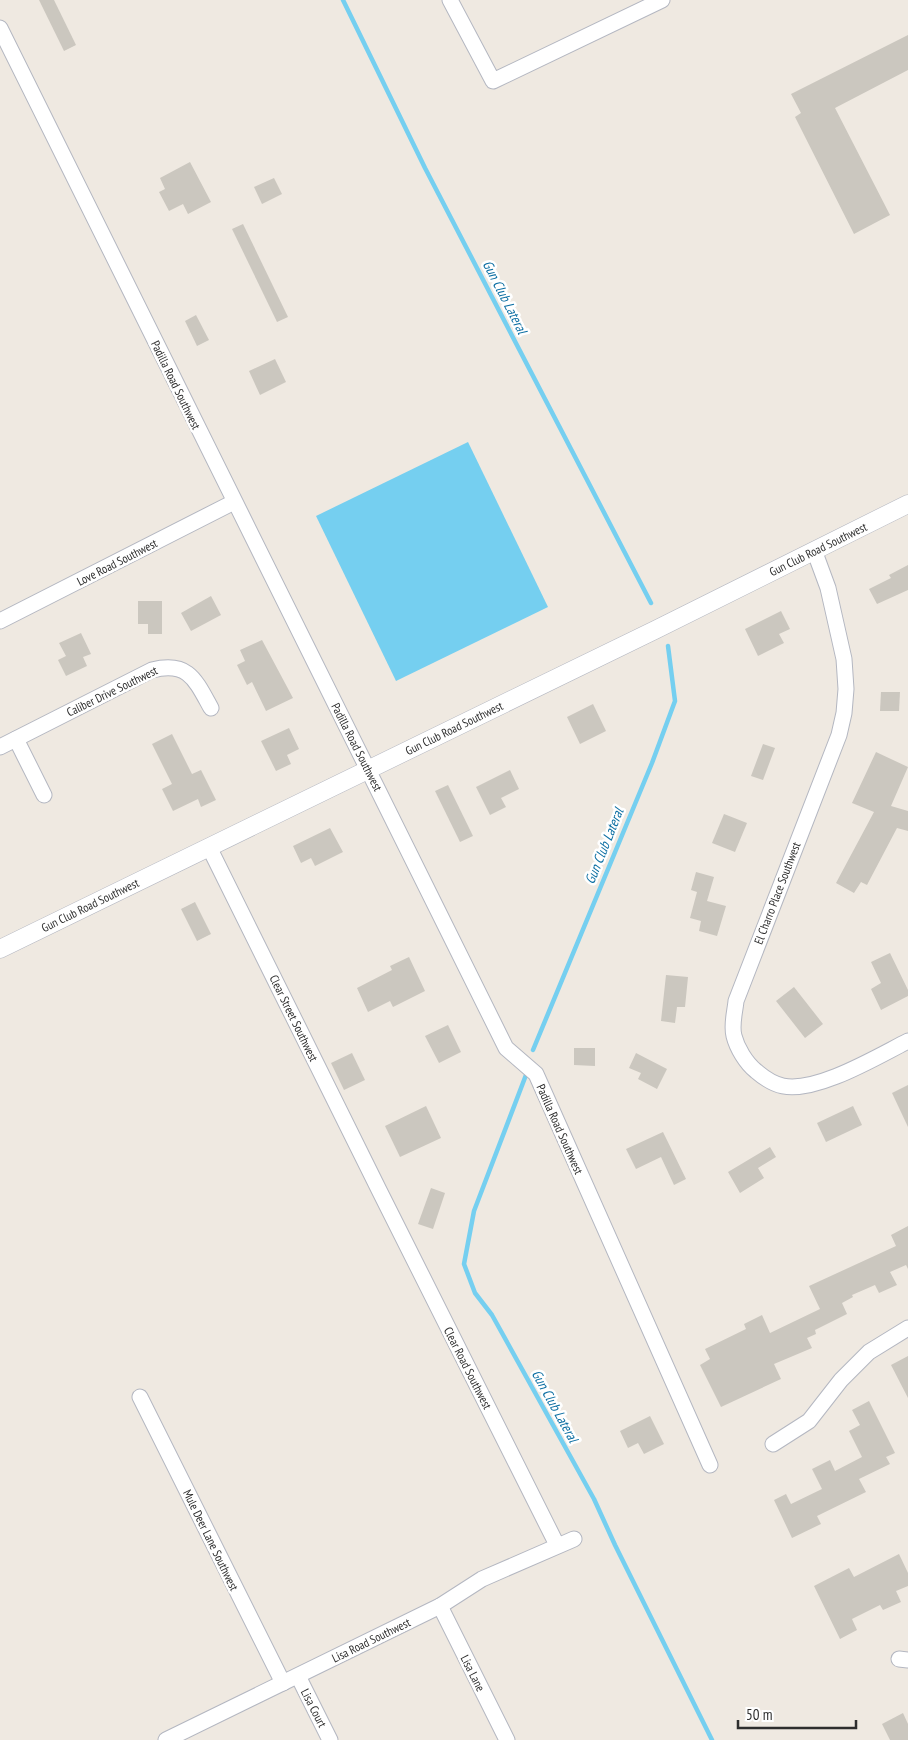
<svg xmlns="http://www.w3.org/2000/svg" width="908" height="1740" viewBox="0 0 908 1740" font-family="'PT Sans Narrow',sans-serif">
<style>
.water{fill:#75cff0}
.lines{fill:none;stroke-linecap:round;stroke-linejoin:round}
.stream{stroke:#75cff0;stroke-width:4.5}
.building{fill:#cbc7bf}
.minor-casing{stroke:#b4b7c1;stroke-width:17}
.tertiary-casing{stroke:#b4b7c1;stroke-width:19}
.minor{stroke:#fff;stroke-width:15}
.tertiary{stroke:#fff;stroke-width:18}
.labels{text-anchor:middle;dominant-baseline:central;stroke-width:5;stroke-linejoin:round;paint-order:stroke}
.street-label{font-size:12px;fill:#2e2e2e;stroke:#fff}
.water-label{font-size:14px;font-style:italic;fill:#0d6fa3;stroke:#fff}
</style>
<rect width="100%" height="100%" fill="#efe9e1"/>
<path class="water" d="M468,442L548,607L396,681L316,516Z"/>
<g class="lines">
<g class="stream">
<path d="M343,0L425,168L651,603"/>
<path d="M533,1050L652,763L675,701L668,646"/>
<path d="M526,1075L474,1211L464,1264L475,1293L492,1315L594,1499L615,1545L712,1740"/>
</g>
</g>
<g class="building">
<path d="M39,0H54L76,45L64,51Z"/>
<path d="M908,35V70L835,108L890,215L854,234L795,117L801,113L791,94Z"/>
<path d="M190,162L211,202L188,214L183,204L169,211L159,192L165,189L160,178Z"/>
<path d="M274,178L282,194L262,204L254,187Z"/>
<path d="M243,224L288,317L277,322L232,229Z"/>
<path d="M196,315L209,340L197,346L185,321Z"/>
<path d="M275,359L286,382L260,395L249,371Z"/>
<path d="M908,565V590L877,604L869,589L891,578L889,575Z"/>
<path d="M211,596L221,615L191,631L181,613Z"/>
<path d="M138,601H162V634H148V624H138Z"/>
<path d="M781,611L790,629L779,634L784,643L758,656L745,629Z"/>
<path d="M81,633L91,654L83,657L87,666L66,676L58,660L66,656L59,643Z"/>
<path d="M262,640L293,698L266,711L252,682L247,685L237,665L245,661L240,650Z"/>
<path d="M881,692H900L899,711H880Z"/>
<path d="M593,704L606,731L580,744L567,717Z"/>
<path d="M289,728L299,749L287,755L291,764L276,771L261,741Z"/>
<path d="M172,734L192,774L201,770L216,800L201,807L198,799L173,811L162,789L172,784L152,744Z"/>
<path d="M763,744L775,748L763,780L751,776Z"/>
<path d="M876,752L908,767L891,806L908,811V831L897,828L867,885L861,882L854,893L836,883L874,812L852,803Z"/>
<path d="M510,770L519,789L501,798L506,807L490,815L476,787Z"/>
<path d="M448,785L473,836L460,842L435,791Z"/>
<path d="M724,814L747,823L735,852L712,843Z"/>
<path d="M330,828L343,852L315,866L311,858L301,863L293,846Z"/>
<path d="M696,872L714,877L707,901L726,906L717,936L699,931L701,921L690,918L697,892L691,890Z"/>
<path d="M195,902L211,934L197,941L181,909Z"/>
<path d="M890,953L908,990V996L881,1010L871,989L881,983L871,962Z"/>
<path d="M409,957L425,991L393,1007L390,1001L368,1012L357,988L392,970L390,966Z"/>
<path d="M666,975L688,977L685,1007H677L675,1023L661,1021Z"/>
<path d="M794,987L823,1024L805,1038L776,1001Z"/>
<path d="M448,1025L461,1052L439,1063L425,1036Z"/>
<path d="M574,1048H595V1066L574,1065Z"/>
<path d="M352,1053L365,1080L344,1090L331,1063Z"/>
<path d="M636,1053L667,1069L657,1089L638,1079L641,1073L629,1068Z"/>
<path d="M908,1085V1127L892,1093Z"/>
<path d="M426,1106L441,1138L400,1157L385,1126Z"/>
<path d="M853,1106L862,1125L826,1142L817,1123Z"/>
<path d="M663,1132L686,1179L674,1185L661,1157L636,1169L626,1149Z"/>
<path d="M770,1147L776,1157L758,1168L764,1178L740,1193L728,1172Z"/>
<path d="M431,1188L445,1193L433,1229L418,1224Z"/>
<path d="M908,1226V1269L906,1265L890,1272L897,1285L879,1293L875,1285L852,1295L853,1297L842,1303L847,1314L815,1330L816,1334L807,1338L812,1348L774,1364L781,1379L721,1407L700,1365L710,1359L705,1349L746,1329L744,1324L762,1315L770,1333L820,1309L809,1286L896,1246L891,1235Z"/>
<path d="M908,1356V1398L891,1365Z"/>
<path d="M869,1401L895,1453L886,1457L890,1464L859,1479L866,1492L817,1516L821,1524L792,1538L774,1500L786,1494L791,1504L822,1489L812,1469L830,1460L835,1471L862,1457L849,1431L860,1425L852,1410Z"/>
<path d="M650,1416L664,1444L644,1454L638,1443L628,1448L620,1431Z"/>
<path d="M899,1554L908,1573V1586L896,1591L901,1602L883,1610L880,1605L852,1619L857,1630L840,1639L814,1586L849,1568L854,1577Z"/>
<path d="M903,1713L908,1724V1740H890L882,1724Z"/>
</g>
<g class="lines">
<defs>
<g id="minor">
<path d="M450,0L493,81L662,0"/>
<path d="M0,28L506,1048L536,1074L710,1465"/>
<path d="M814,550L828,588L844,659L846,689L844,713L839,735L736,1001C735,1012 731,1025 734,1036C737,1048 746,1063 756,1071C763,1077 773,1084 783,1086C817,1093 878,1056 908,1041"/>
<path d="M0,621L234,502"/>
<path d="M16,739L44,795"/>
<path d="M0,747L152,670C188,661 195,679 211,708"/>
<path d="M209,847L379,1190L557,1545"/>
<path d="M140,1397L283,1683"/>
<path d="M773,1444L809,1421L841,1380L869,1352L908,1328"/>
<path d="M440,1606L507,1740"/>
<path d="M899,1659L908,1660"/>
<path d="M298,1676L330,1740"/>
<path d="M166,1740L440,1606L482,1579L574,1539"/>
</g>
<path id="tertiary" d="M0,949L655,630L908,504"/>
</defs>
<use href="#minor" class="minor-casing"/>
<use href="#tertiary" class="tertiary-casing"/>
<use href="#minor" class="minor"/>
<use href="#tertiary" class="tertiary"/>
</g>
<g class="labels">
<g class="street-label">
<text transform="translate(176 385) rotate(64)">Padilla Road Southwest</text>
<text transform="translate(818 549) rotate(-26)">Gun Club Road Southwest</text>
<text transform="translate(117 562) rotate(-27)">Love Road Southwest</text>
<text transform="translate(112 691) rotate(-26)">Caliber Drive Southwest</text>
<text transform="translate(454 728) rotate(-26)">Gun Club Road Southwest</text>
<text transform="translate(357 747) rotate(63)">Padilla Road Southwest</text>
<text transform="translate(777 893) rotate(-69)">El Charro Place Southwest</text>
<text transform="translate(90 905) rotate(-26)">Gun Club Road Southwest</text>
<text transform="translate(294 1018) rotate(64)">Clear Street Southwest</text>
<text transform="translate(560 1129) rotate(66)">Padilla Road Southwest</text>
<text transform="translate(468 1368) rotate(63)">Clear Road Southwest</text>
<text transform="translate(211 1540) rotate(64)">Mule Deer Lane Southwest</text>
<text transform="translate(371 1640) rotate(-26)">Lisa Road Southwest</text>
<text transform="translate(473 1673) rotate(63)">Lisa Lane</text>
<text transform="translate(314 1708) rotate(63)">Lisa Court</text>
</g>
<g class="water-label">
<text transform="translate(505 297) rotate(63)">Gun Club Lateral</text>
<text transform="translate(604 846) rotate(-68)">Gun Club Lateral</text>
<text transform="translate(555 1406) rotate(61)">Gun Club Lateral</text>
</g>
</g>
<path d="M738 1720v8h118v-8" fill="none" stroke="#2e2e2e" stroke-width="2.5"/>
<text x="746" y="1720" font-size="15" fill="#2e2e2e" stroke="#ffffff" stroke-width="4" paint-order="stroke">50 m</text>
</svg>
